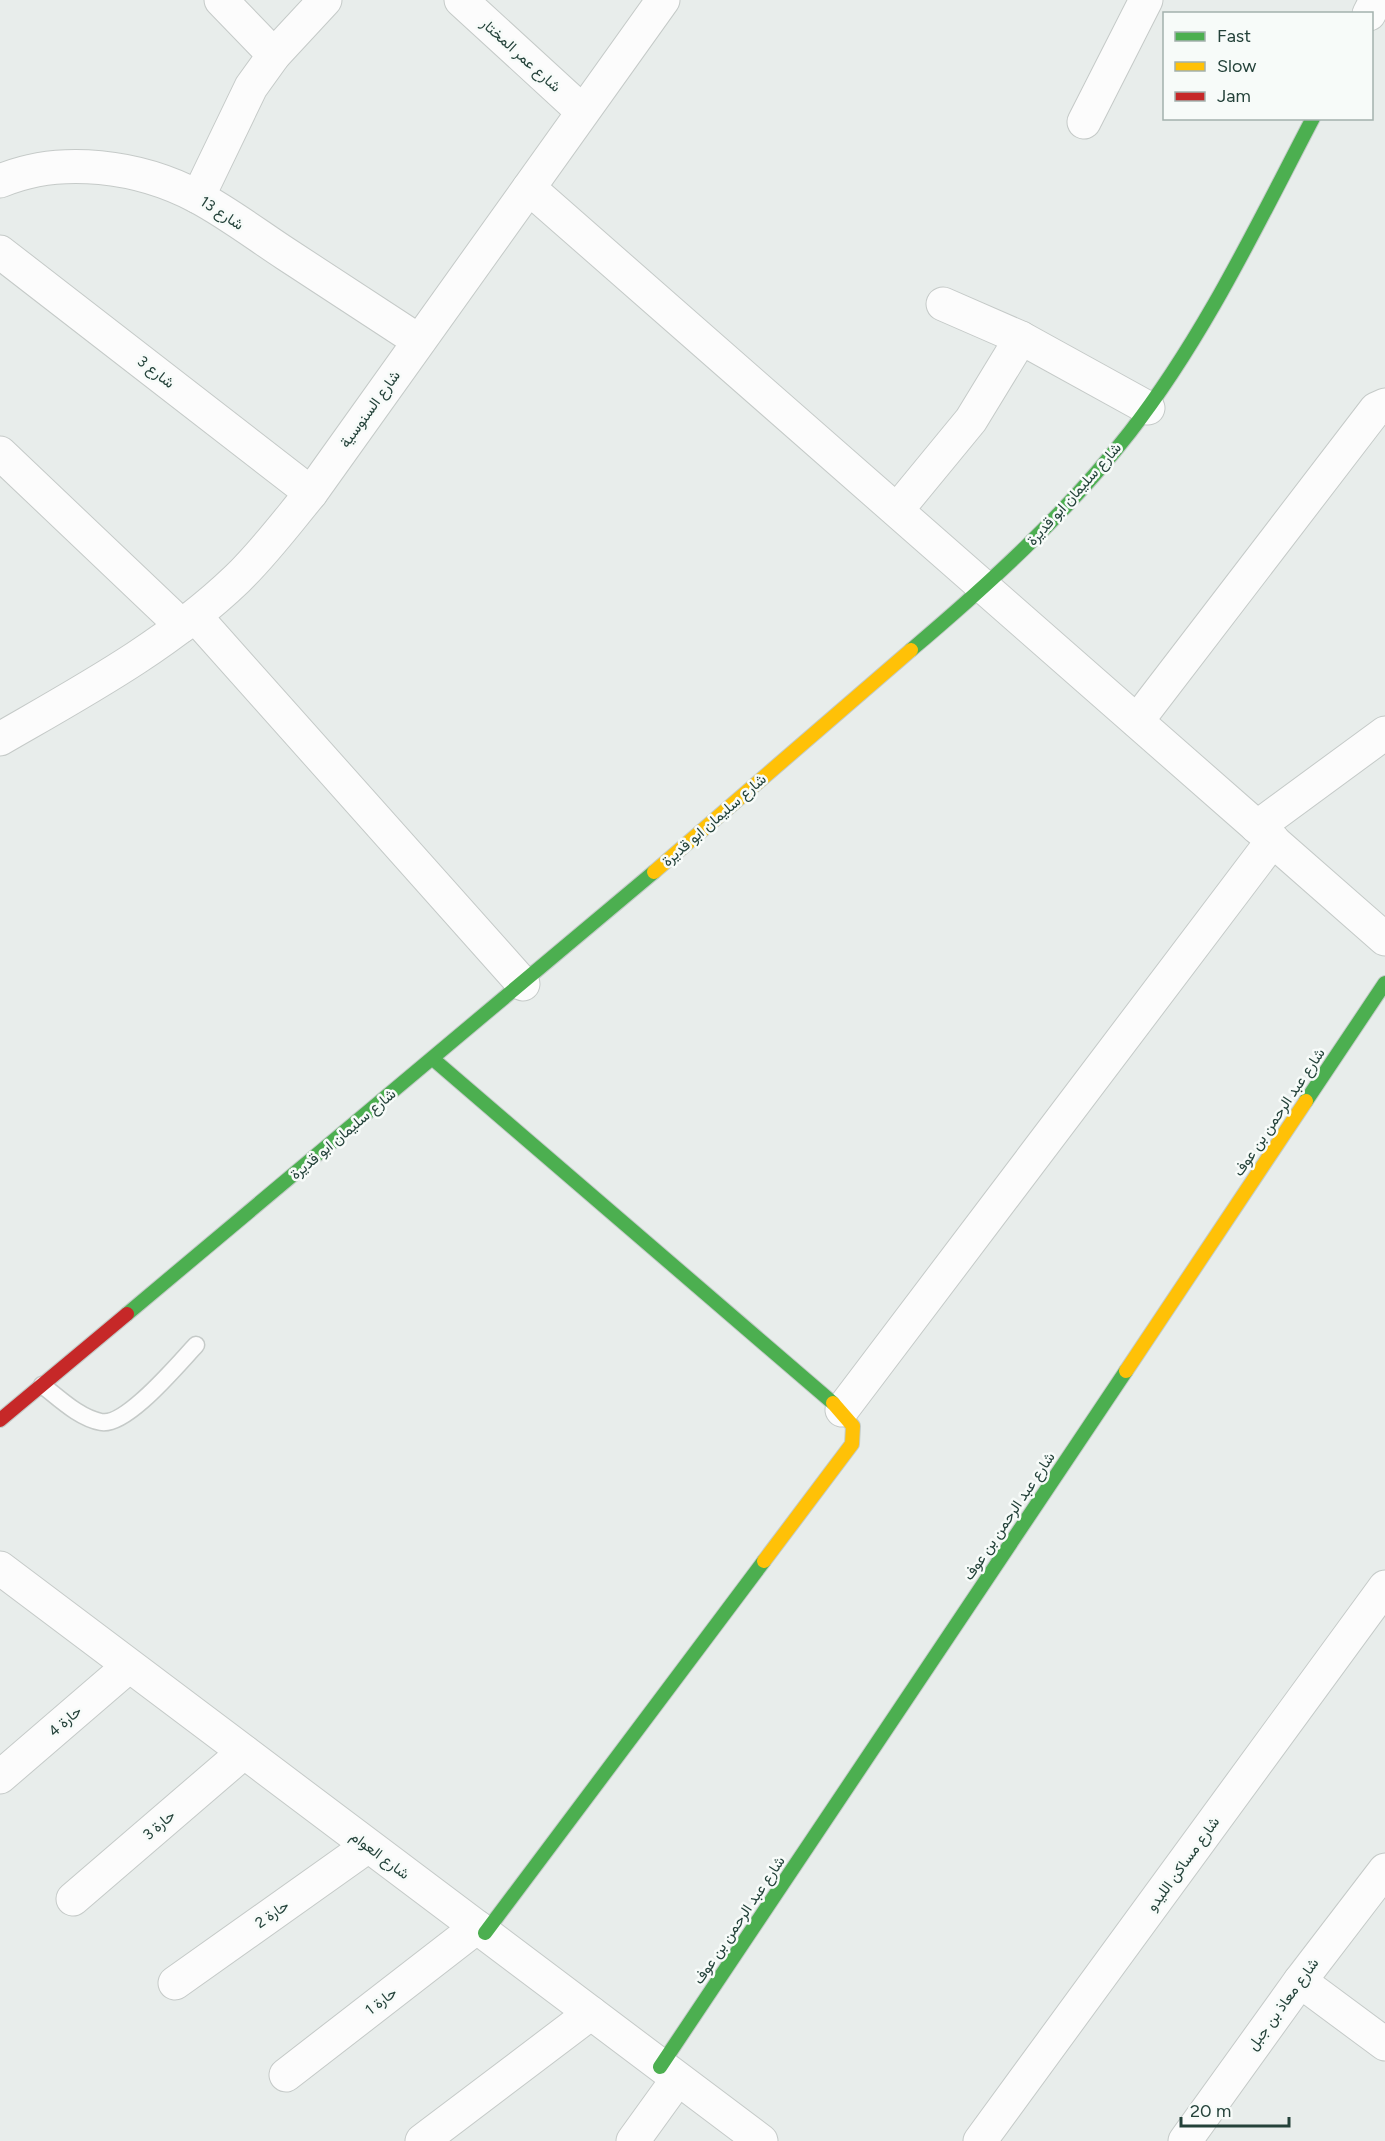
<svg xmlns="http://www.w3.org/2000/svg" width="1385" height="2141" viewBox="0 0 1385 2141" font-family="Figtree,Vazirmatn,sans-serif">
<style>
.lines{fill:none;stroke-linecap:round;stroke-linejoin:round}
.lane-casing{stroke:#c5cac8;stroke-width:19}
.street-casing{stroke:#c5cac8;stroke-width:35}
.fast-casing{stroke:#c3cbc8;stroke-width:16}
.slow-casing{stroke:#c3cbc8;stroke-width:16}
.jam-casing{stroke:#c3cbc8;stroke-width:16}
.lane{stroke:#fcfcfc;stroke-width:16}
.street{stroke:#fcfcfc;stroke-width:33}
.fast{stroke:#4caf50;stroke-width:14}
.slow{stroke:#ffc107;stroke-width:14}
.jam{stroke:#c62828;stroke-width:14}
.labels{text-anchor:middle;dominant-baseline:central;stroke-width:5;stroke-linejoin:round;paint-order:stroke}
.street-label{font-size:15px;fill:#24423a;stroke:#f7fbf9}
</style>
<rect width="100%" height="100%" fill="#e8edeb"/>
<g class="lines">
<defs>
<path id="lane" d="M42,1385C59,1398 79,1418 101,1422C126,1427 178,1364 196,1345"/>
<g id="street">
<path d="M221,0L274,55"/>
<path d="M461,0L582,111"/>
<path d="M1369,14L1376,0"/>
<path d="M1084,122L1146,0"/>
<path d="M0,181C61,155 140,166 198,197C228,213 257,235 286,254C330,283 374,312 419,341"/>
<path d="M529,188L1385,939"/>
<path d="M198,197L251,87L274,55L325,0"/>
<path d="M0,252L311,493"/>
<path d="M943,304L1021,338L1148,408"/>
<path d="M0,453L182,626"/>
<path d="M897,510L971,420L1021,338"/>
<path d="M195,616L523,984"/>
<path d="M1137,721L1376,409L1385,405"/>
<path d="M0,739C83,691 167,646 237,579C264,553 287,522 311,493L663,0"/>
<path d="M1257,827L1385,733"/>
<path d="M842,1410L1273,840"/>
<path d="M0,1568L761,2141"/>
<path d="M0,1777L129,1666"/>
<path d="M73,1899L244,1752"/>
<path d="M1300,1981L1385,2044"/>
<path d="M175,1983L368,1846"/>
<path d="M286,2075L477,1927"/>
<path d="M422,2141L591,2013"/>
<path d="M633,2141L677,2080"/>
<path d="M980,2141L1385,1587"/>
<path d="M1185,2141L1300,1981L1385,1870"/>
</g>
<g id="fast">
<path d="M911,650C990,583 1066,514 1130,432C1204,337 1257,225 1313,118"/>
<path d="M433,1059L833,1403"/>
<path d="M1306,1101L1385,983"/>
<path d="M127,1314L654,872"/>
<path d="M485,1933L764,1561"/>
<path d="M660,2067L1126,1371"/>
</g>
<g id="slow">
<path d="M654,872L911,650"/>
<path d="M1126,1371L1306,1101"/>
<path d="M764,1561L852,1444L853,1426L833,1403"/>
</g>
<path id="jam" d="M0,1420L127,1314"/>
</defs>
<use href="#lane" class="lane-casing"/>
<use href="#street" class="street-casing"/>
<use href="#fast" class="fast-casing"/>
<use href="#slow" class="slow-casing"/>
<use href="#jam" class="jam-casing"/>
<use href="#lane" class="lane"/>
<use href="#street" class="street"/>
<use href="#fast" class="fast"/>
<use href="#slow" class="slow"/>
<use href="#jam" class="jam"/>
</g>
<g class="labels">
<g class="street-label">
<text transform="translate(521 55) rotate(42)">شارع عمر المختار</text>
<text transform="translate(222 213) rotate(33)">شارع 13</text>
<text transform="translate(156 372) rotate(38)">شارع 3</text>
<text transform="translate(370 409) rotate(-54)">شارع السنوسية</text>
<text transform="translate(1074 494) rotate(-48)">شارع سليمان ابو قديرة</text>
<text transform="translate(714 820) rotate(-41)">شارع سليمان ابو قديرة</text>
<text transform="translate(1279 1112) rotate(-56)">شارع عبد الرحمن بن عوف</text>
<text transform="translate(343 1134) rotate(-40)">شارع سليمان ابو قديرة</text>
<text transform="translate(1009 1516) rotate(-56)">شارع عبد الرحمن بن عوف</text>
<text transform="translate(65 1721) rotate(-41)">حارة 4</text>
<text transform="translate(159 1825) rotate(-41)">حارة 3</text>
<text transform="translate(380 1855) rotate(37)">شارع العوام</text>
<text transform="translate(1183 1864) rotate(-54)">شارع مساكن الليدو</text>
<text transform="translate(272 1914) rotate(-35)">حارة 2</text>
<text transform="translate(739 1920) rotate(-56)">شارع عبد الرحمن بن عوف</text>
<text transform="translate(381 2001) rotate(-38)">حارة 1</text>
<text transform="translate(1283 2004) rotate(-54)">شارع معاذ بن جبل</text>
</g>
</g>
<rect x="1163" y="12" width="210" height="108" fill="#f7fbf9" stroke="#a3b1ad" stroke-width="1.5"/>
<rect x="1175" y="32" width="30" height="9" fill="#4caf50" stroke="#a3b1ad" stroke-width="1.5"/>
<text x="1217" y="42" font-size="18" fill="#24423a">Fast</text>
<rect x="1175" y="62" width="30" height="9" fill="#ffc107" stroke="#a3b1ad" stroke-width="1.5"/>
<text x="1217" y="72" font-size="18" fill="#24423a">Slow</text>
<rect x="1175" y="92" width="30" height="9" fill="#c62828" stroke="#a3b1ad" stroke-width="1.5"/>
<text x="1217" y="102" font-size="18" fill="#24423a">Jam</text>
<path d="M1181 2117v9h108v-9" fill="none" stroke="#24423a" stroke-width="3"/>
<text x="1190" y="2117" font-size="18" fill="#24423a" stroke="#f7fbf9" stroke-width="4.5" paint-order="stroke">20 m</text>
</svg>
